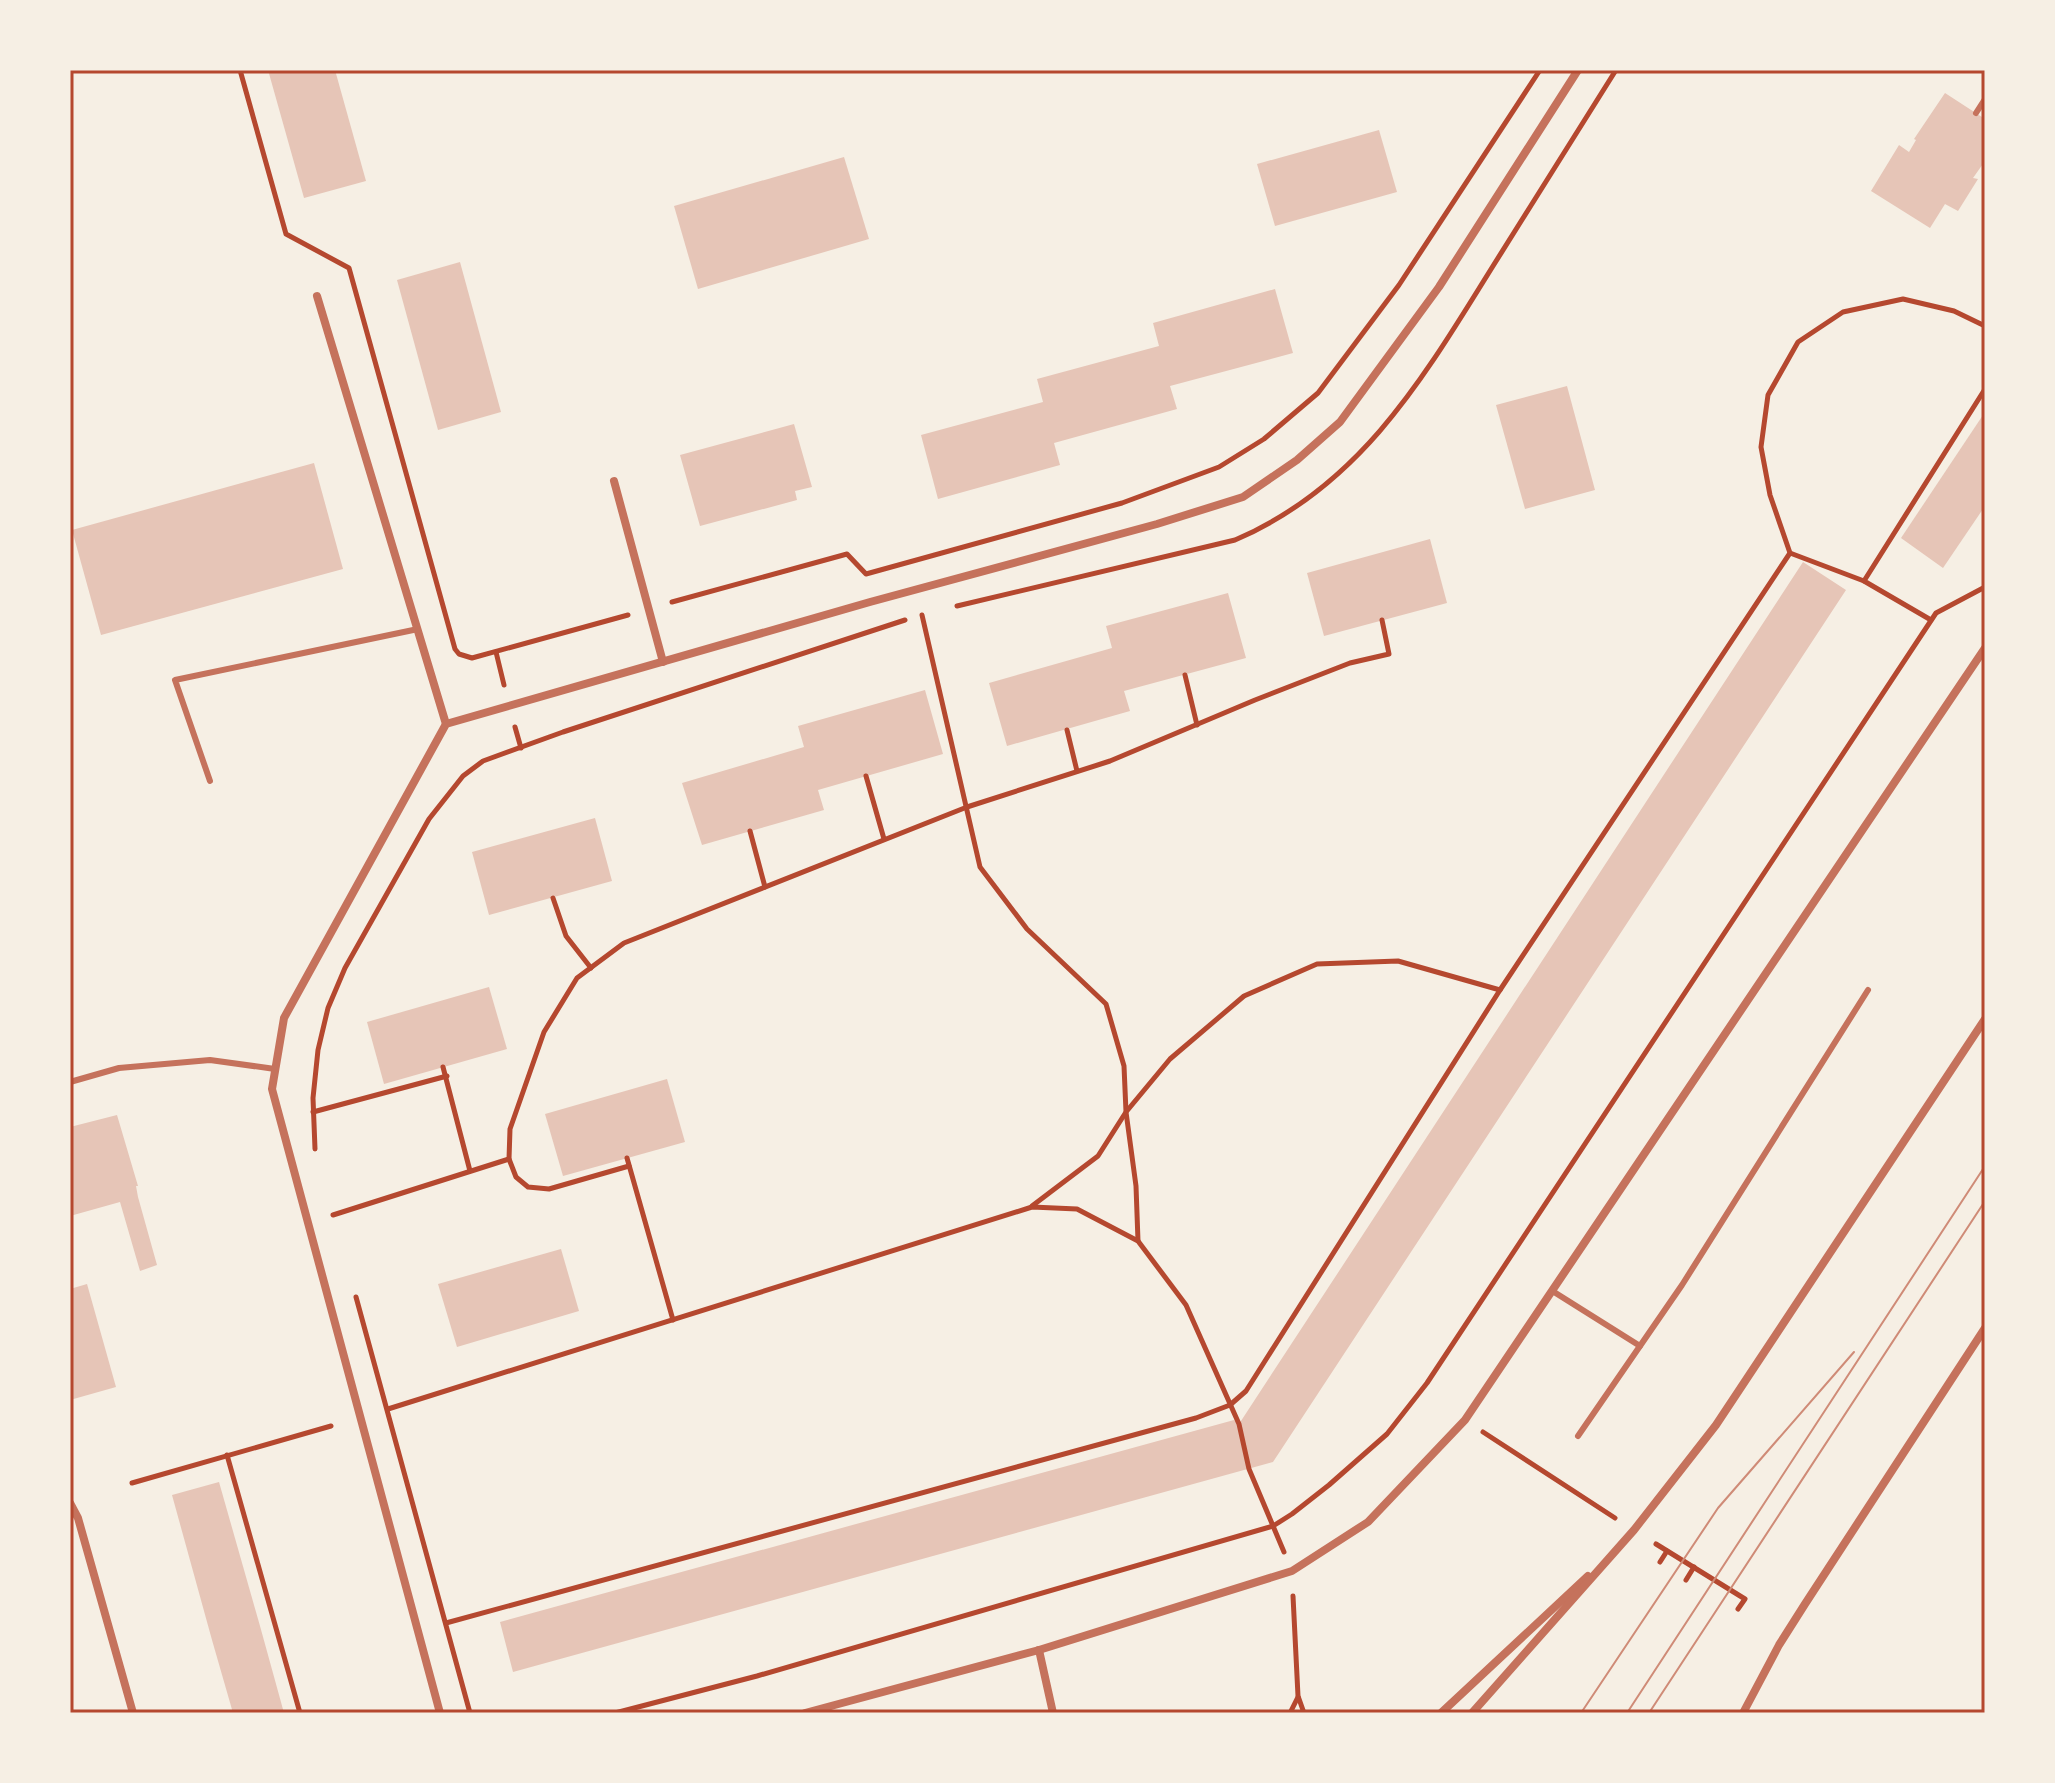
<svg xmlns="http://www.w3.org/2000/svg" width="2055" height="1783" viewBox="0 0 2055 1783" font-family="Figtree,sans-serif">
<style>
.building{fill:#e6c5b7}
.lines{fill:none;stroke-linecap:round;stroke-linejoin:round}
.path{stroke:#b5482f;stroke-width:5}
.service{stroke:#c5725c;stroke-width:6}
.minor{stroke:#c5725c;stroke-width:8}
.tram{stroke:#cf8b77;stroke-width:2}
.neatline{fill:none;stroke:#b5482f;stroke-width:3}
</style>
<rect width="100%" height="100%" fill="#f6efe4"/>
<g class="building">
<path d="M268,70H335L366,181L304,198Z"/>
<path d="M1945,93L1985,119V161L1973,178L1978,179L1958,211L1945,204L1930,228L1871,191L1899,145L1909,152L1916,140L1914,139Z"/>
<path d="M1379,130L1397,192L1275,226L1257,164Z"/>
<path d="M844,157L869,239L698,289L674,206Z"/>
<path d="M460,262L501,412L438,430L397,280Z"/>
<path d="M1275,289L1293,353L1170,386L1177,409L1054,443L1060,465L938,499L921,435L1043,402L1037,379L1159,346L1153,323Z"/>
<path d="M1567,386L1595,490L1525,509L1496,405Z"/>
<path d="M1985,412V506L1943,568L1901,538Z"/>
<path d="M794,424L812,487L795,491L797,500L700,526L680,455Z"/>
<path d="M314,463L343,569L101,635L72,530Z"/>
<path d="M1430,539L1447,603L1324,636L1307,573Z"/>
<path d="M1803,562L1846,590L1273,1462L513,1672L500,1622L1234,1420L1239,1424Z"/>
<path d="M1228,593L1246,658L1124,691L1130,711L1007,746L989,683L1112,648L1106,626Z"/>
<path d="M925,690L943,754L818,790L824,810L702,845L682,783L804,747L798,726Z"/>
<path d="M595,818L612,881L489,915L472,852Z"/>
<path d="M489,987L507,1049L384,1084L367,1022Z"/>
<path d="M667,1079L685,1142L563,1176L545,1114Z"/>
<path d="M117,1115L138,1186H136L138,1197L157,1265L140,1271L120,1202L70,1216V1127Z"/>
<path d="M561,1249L579,1311L457,1347L438,1284Z"/>
<path d="M87,1284L116,1387L70,1400V1289Z"/>
<path d="M219,1482L260,1626L284,1713H233L212,1640L172,1495Z"/>
</g>
<g class="lines">
<g class="path">
<path d="M240,70L286,234L349,268L455,649L459,654L472,658L628,615"/>
<path d="M1790,553L1864,581"/>
<path d="M672,602L847,554L866,574L1122,503L1219,467L1264,439L1318,393L1399,285L1540,70"/>
<path d="M957,606L1235,540C1361,486 1424,377 1493,266C1534,201 1575,135 1616,70"/>
<path d="M922,615L980,867L1027,929L1106,1004L1124,1066L1126,1112L1098,1156L1032,1206"/>
<path d="M1931,620L1864,581L1985,389"/>
<path d="M496,652L504,685"/>
<path d="M1185,675L1197,725"/>
<path d="M515,727L521,748"/>
<path d="M1067,730L1077,771"/>
<path d="M866,776L884,839"/>
<path d="M750,831L765,887"/>
<path d="M553,898L566,936L591,968"/>
<path d="M443,1067L470,1171"/>
<path d="M313,1112L447,1076"/>
<path d="M315,1149L313,1098L318,1050L328,1008L345,968L429,819L463,776L483,761L563,732L905,620"/>
<path d="M627,1158L673,1320"/>
<path d="M629,1166L549,1189L528,1187L516,1177L509,1159L510,1129L544,1032L577,978L624,943L967,807L1110,761L1255,700L1350,663L1389,654L1382,620"/>
<path d="M333,1215L509,1159"/>
<path d="M1138,1241L1136,1186L1126,1112L1170,1059L1244,996L1317,964L1398,961L1500,990L1790,553L1770,495L1761,447L1768,395L1798,342L1843,312L1903,299L1954,311L1985,326"/>
<path d="M356,1297L470,1713"/>
<path d="M388,1409L1032,1207L1077,1209L1138,1241L1186,1305L1239,1424L1249,1469L1284,1552"/>
<path d="M1483,1432L1615,1518"/>
<path d="M227,1455L300,1713"/>
<path d="M132,1483L331,1426"/>
<path d="M1656,1544L1745,1599L1738,1609"/>
<path d="M1660,1562L1667,1551"/>
<path d="M1686,1580L1694,1567"/>
<path d="M1293,1596L1298,1696L1304,1713"/>
<path d="M446,1623L1196,1418L1230,1405L1246,1391L1500,990"/>
<path d="M615,1713L757,1676L1273,1526L1292,1514L1329,1485L1387,1434L1427,1383L1936,613L1985,587"/>
<path d="M1290,1713L1298,1697"/>
</g>
<g class="service">
<path d="M1976,113L1985,99"/>
<path d="M210,781L175,680L418,629"/>
<path d="M70,1082L119,1068L210,1060L275,1069"/>
<path d="M1554,1292L1640,1346"/>
<path d="M1578,1436L1682,1285L1868,990"/>
</g>
<g class="minor">
<path d="M317,296L446,724"/>
<path d="M614,481L663,662"/>
<path d="M70,1503L78,1518L133,1713"/>
<path d="M1039,1650L1053,1713"/>
<path d="M440,1713L272,1089L284,1018L446,724L870,602L1157,524L1243,497L1297,460L1340,422L1439,287L1578,70"/>
<path d="M805,1713L1039,1650L1292,1571L1368,1522L1465,1420L1985,648"/>
<path d="M1441,1713L1588,1576"/>
<path d="M1472,1713L1634,1530L1716,1425L1985,1019"/>
<path d="M1743,1713L1779,1645L1805,1604L1985,1328"/>
</g>
<g class="tram">
<path d="M1581,1713L1718,1508L1854,1352"/>
<path d="M1627,1713L1985,1166"/>
<path d="M1649,1713L1985,1201"/>
</g>
</g>
<rect width="2055" height="1783" fill="none" stroke="#f6efe4" stroke-width="144"/>
<rect x="72" y="72" width="1911" height="1639" class="neatline"/>
</svg>
